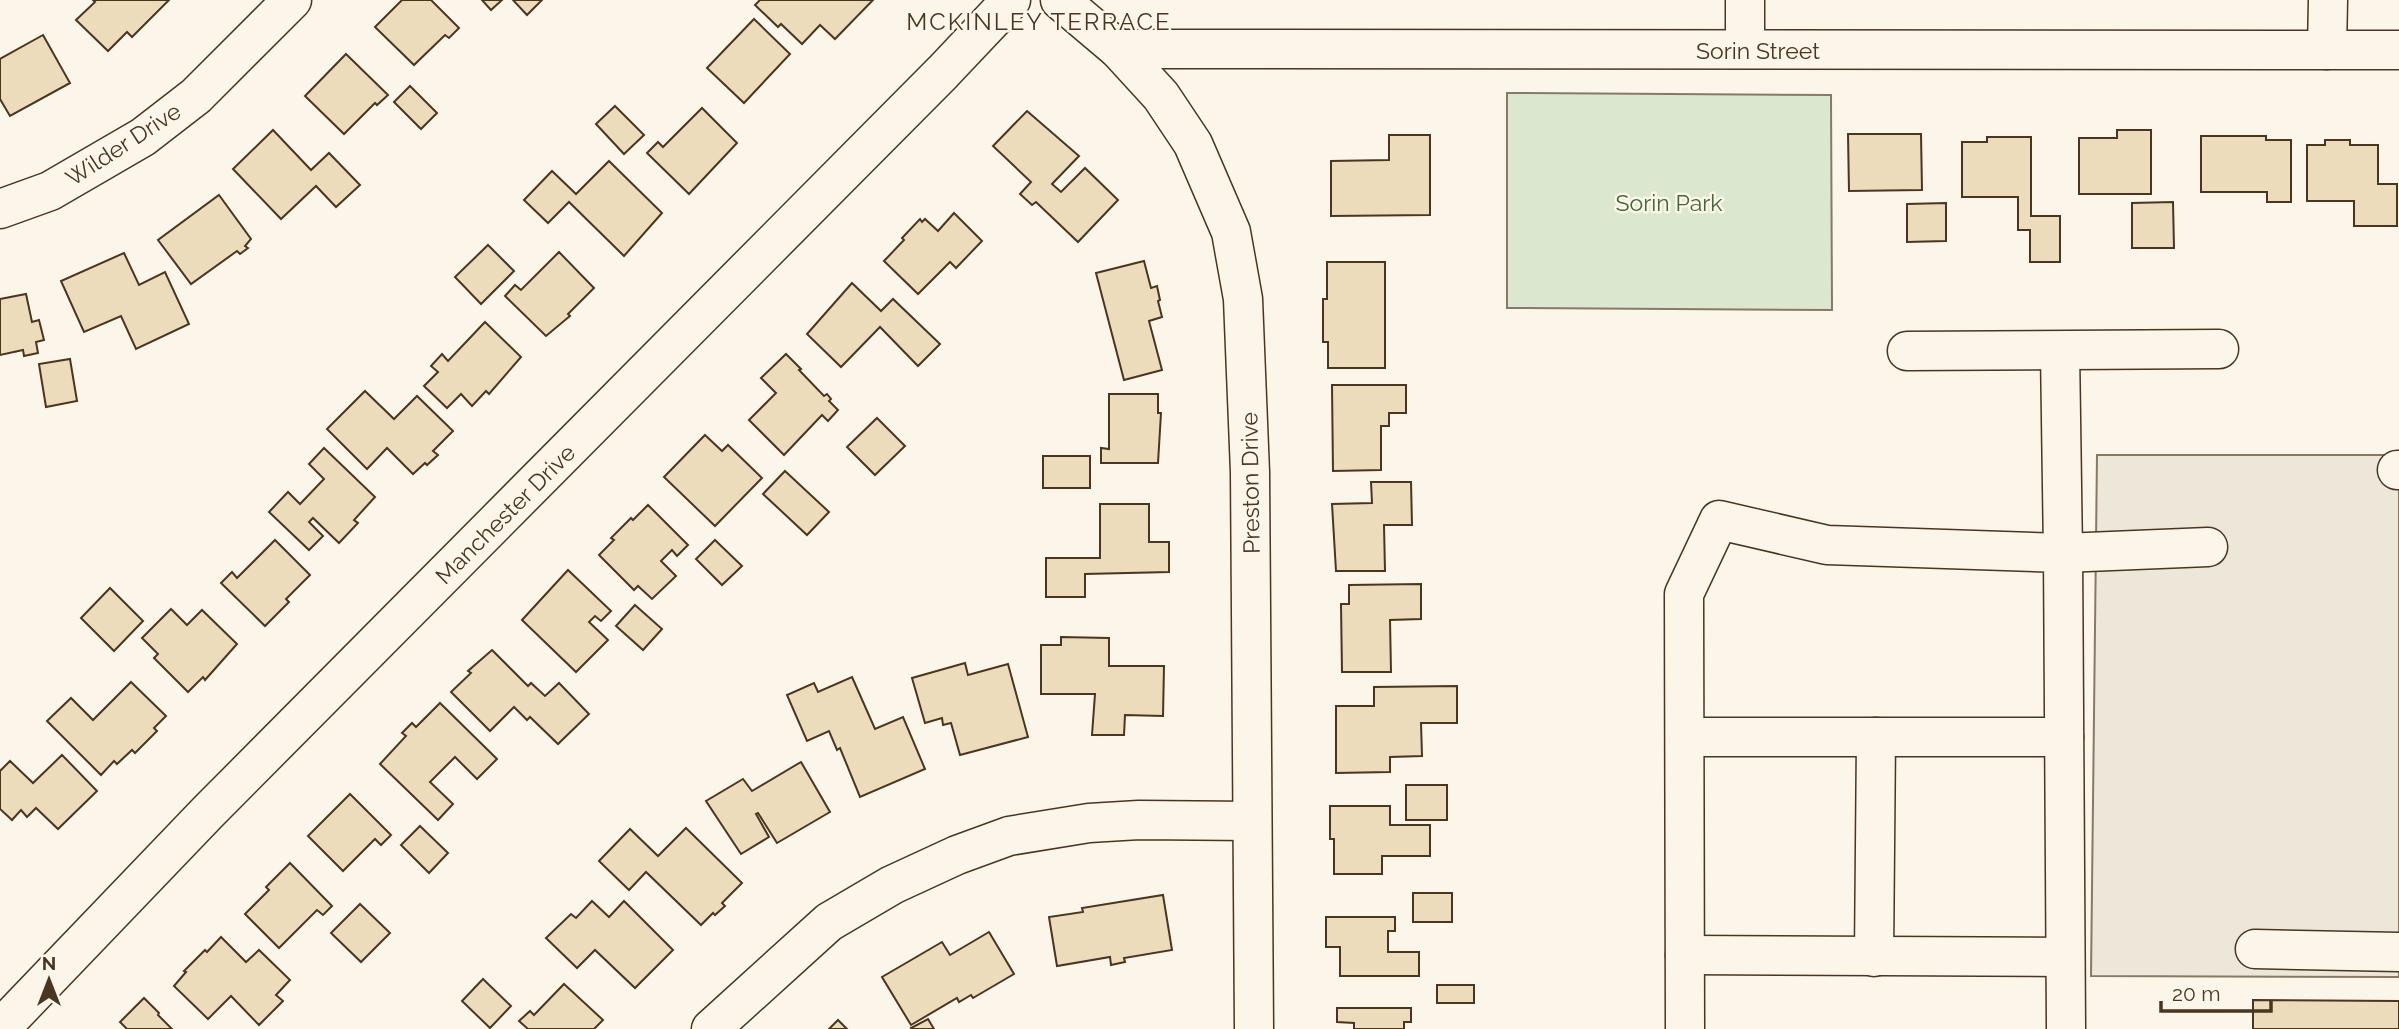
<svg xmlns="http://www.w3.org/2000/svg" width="2399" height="1029" viewBox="0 0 2399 1029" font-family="Raleway,sans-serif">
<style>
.green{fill:#dce7d0;stroke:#887966;stroke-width:2}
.parking{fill:#ede7d9;stroke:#887966;stroke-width:2}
.building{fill:#ecdcbc;stroke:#4a3520;stroke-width:2}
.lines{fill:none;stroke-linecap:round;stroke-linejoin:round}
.minor-casing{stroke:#4a3520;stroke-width:41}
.minor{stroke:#fbf6e9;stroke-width:38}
.labels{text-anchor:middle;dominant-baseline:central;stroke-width:5;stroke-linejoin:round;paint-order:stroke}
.street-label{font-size:23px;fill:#4a3520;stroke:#fbf6e9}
.park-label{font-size:23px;fill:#436837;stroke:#fbf6e9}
.neighbourhood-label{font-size:24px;letter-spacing:2px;fill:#4a3520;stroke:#fbf6e9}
</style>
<rect width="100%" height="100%" fill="#fbf6e9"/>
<path class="green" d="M1507,93L1831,95L1832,310L1507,308Z"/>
<path class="parking" d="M2097,455H2399V977L2091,976Z"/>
<g class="building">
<path d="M93,0H169L132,37L127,32L108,51L76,20L95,2Z"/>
<path d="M402,0H431L459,28L449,38L445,35L414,65L375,27Z"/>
<path d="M482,0H502L491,10Z"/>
<path d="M513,0H542L527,15Z"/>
<path d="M760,0H873L835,39L820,25L802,44L781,24L778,27L755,5Z"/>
<path d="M754,19L790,54L744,103L707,68Z"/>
<path d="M43,35L70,83L10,116L0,99V59Z"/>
<path d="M346,54L388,95L377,105L375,103L344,134L305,96Z"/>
<path d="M410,86L437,113L421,129L394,102Z"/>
<path d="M615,106L644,135L624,154L596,124Z"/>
<path d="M702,108L737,143L689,194L647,153L658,142L663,147Z"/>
<path d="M1027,111L1079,156L1052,184L1061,192L1085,168L1118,200L1078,242L1036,202L1032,205L1020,194L1031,182L993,146Z"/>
<path d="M273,130L311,170L329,153L360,185L336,207L316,186L281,219L233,169Z"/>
<path d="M2117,130H2151V194H2079V138H2117Z"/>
<path d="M1848,134H1921L1922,190L1849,191Z"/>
<path d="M1389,135H1430V215L1331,216V161L1389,160Z"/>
<path d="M2201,136H2266V140H2291V202H2267V192H2201Z"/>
<path d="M1987,137H2031V216H2060V262H2030V230H2018V197H1962V142H1987Z"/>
<path d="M2325,140H2350V145H2378V184H2397V226H2354V201H2307V145H2325Z"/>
<path d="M609,161L662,213L624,256L569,202L548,223L524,200L552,171L576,194Z"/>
<path d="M219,195L251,239L245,246L248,248L240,254L237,251L191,284L158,240Z"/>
<path d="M2173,202L2174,248H2132V203Z"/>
<path d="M1946,203V241L1907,242V204Z"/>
<path d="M954,213L982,241L956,268L950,262L918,294L884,261L904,240L902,238L920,219L922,222L925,219L938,231Z"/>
<path d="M488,245L514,271L481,304L455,277Z"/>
<path d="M559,252L594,288L568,314L570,316L546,336L505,296L515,285L521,290Z"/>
<path d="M124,253L139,285L165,272L189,324L136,349L121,316L84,332L61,281Z"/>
<path d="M1144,261L1151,288L1157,286L1160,300L1158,301L1162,317L1149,321L1162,370L1124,380L1096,273Z"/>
<path d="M1327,262H1385V368H1328V342H1323V299H1327Z"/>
<path d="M852,283L881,311L893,299L940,344L918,366L880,327L841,367L807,334Z"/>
<path d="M26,294L32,322L39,320L44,340L36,342L38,353L24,356L23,350L0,355V299Z"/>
<path d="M485,322L521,357L489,394L486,391L472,406L461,394L447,408L424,386L438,372L431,366L442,354L448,361Z"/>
<path d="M786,354L801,369L799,370L824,396L827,394L831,399L829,401L838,410L828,421L822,415L784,455L749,420L776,393L761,378Z"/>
<path d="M70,359L77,401L46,407L39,364Z"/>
<path d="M1332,385H1406V413H1389V426H1381V470L1333,471Z"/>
<path d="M365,391L394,419L417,396L453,431L433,451L438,455L427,465L425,463L413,474L387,448L367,469L327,429Z"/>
<path d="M1109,394H1158V413H1161L1158,463H1101V448L1109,449Z"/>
<path d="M877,418L905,446L875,475L847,447Z"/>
<path d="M705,435L722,451L728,445L762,478L715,526L664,477Z"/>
<path d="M324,448L375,497L354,520L358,523L339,543L313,518L309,522L323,536L309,550L269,512L288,492L300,504L324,479L309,464Z"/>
<rect x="1043" y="456" width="47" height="32"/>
<path d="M785,471L829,512L807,535L763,494Z"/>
<path d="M1371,482H1411L1412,525H1384L1385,571H1336L1332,504L1372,503Z"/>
<path d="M1100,504H1149V542H1169V572L1085,574V597H1046V558H1100Z"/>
<path d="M648,505L688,545L677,556L672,550L661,561L676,576L652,599L638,586L634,590L599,555L614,540L611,538L631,518L633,520Z"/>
<path d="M275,540L310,575L286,599L289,602L265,626L221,583L232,572L237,578Z"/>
<path d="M715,540L742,566L722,585L696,559Z"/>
<path d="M568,570L611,611L601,621L595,616L589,622L608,640L576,672L522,620Z"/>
<path d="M1421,584V619L1390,620L1391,672H1342L1341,604H1349V585Z"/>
<path d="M110,588L143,621L114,651L81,618Z"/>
<path d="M635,605L662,629L643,650L616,626Z"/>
<path d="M171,609L187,625L202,610L237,644L205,680L203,677L188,692L154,658L158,654L142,638Z"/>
<path d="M1061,637L1109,638V666H1164L1163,716L1125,715L1124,735H1092L1095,694H1041V645H1061Z"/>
<path d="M492,650L528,686L531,683L545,696L559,683L589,714L558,744L530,717L527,720L514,707L490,731L451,692L471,673L468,671Z"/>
<path d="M965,663L968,675L1008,664L1028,737L960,755L951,723L943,725L942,718L925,723L912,678Z"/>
<path d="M852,677L875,729L903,717L925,769L860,797L840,748L837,750L829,731L807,741L787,695L814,683L818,692Z"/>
<path d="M131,682L166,716L154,728L157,731L135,753L132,750L117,764L114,761L101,775L47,721L71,698L93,720Z"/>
<path d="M1457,686V723H1421L1422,756L1390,757V772L1336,773V706H1374V687Z"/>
<path d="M440,703L497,759L477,779L455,757L430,782L453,804L438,820L380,764L406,736L402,733L412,723L416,727Z"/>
<path d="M62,755L97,791L58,829L36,808L27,817L21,810L12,820L0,809V771L10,761L33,783Z"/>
<path d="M801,762L830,812L777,843L758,813L756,814L769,837L741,854L706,801L743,779L752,791Z"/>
<rect x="1406" y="785" width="41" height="35"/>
<path d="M350,794L391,835L381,845L375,839L343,871L308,836Z"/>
<path d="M1330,806H1390V825H1430V856H1382V874H1334V839H1330Z"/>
<path d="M420,826L448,853L429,873L401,845Z"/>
<path d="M686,828L742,883L722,903L725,906L715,915L713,913L701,925L646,872L629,890L599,861L630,829L658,856Z"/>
<path d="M290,863L332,906L323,915L317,910L279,948L245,914L269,890L266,887Z"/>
<rect x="1413" y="893" width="39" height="29"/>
<path d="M1163,895L1172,950L1124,958L1125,962L1111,965L1110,957L1057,966L1049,917L1083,912L1082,908Z"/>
<path d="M592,901L609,917L624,901L673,950L635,988L595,950L577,968L546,938L571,914L576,918Z"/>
<path d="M360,904L390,933L361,962L331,933Z"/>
<path d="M1326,917H1395V931H1388V952H1419V976H1340V947H1326Z"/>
<path d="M989,932L1014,974L973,998L971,995L959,1002L957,998L911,1025L882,977L942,942L950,955Z"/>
<path d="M221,937L246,962L259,950L290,980L276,995L283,1001L259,1025L231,996L208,1019L174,986L186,972L184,971L205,950L207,952Z"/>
<path d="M483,979L511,1006L490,1028L462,1001Z"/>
<path d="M564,984L603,1020L594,1029H528L519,1021L530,1011L534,1015Z"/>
<rect x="1437" y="985" width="37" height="18"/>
<path d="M144,998L159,1013L158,1015L172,1029H127L120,1022Z"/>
<path d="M2253,1000L2399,1001V1029H2253Z"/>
<path d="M1337,1008H1411V1022H1404V1029H1354V1023L1337,1022Z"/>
<path d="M928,1019L934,1029H912L911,1028Z"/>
<path d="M838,1020L847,1029H829Z"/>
</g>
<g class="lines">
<defs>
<g id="minor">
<path d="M1060,0L1118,49L1161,96L1193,144L1231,232L1243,299L1250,472L1254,1029"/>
<path d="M1745,0V49"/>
<path d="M1118,49L2399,50"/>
<path d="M2327,50L2328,0"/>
<path d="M0,209L50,191L143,137L196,96L292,0"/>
<path d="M1907,351L2219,349"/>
<path d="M2060,351L2063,553L2208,547"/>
<path d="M2397,470H2399"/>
<path d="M1685,737H2064"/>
<path d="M2255,949L2399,952"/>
<path d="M1685,955L2065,957"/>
<path d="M1874,957L1876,737"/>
<path d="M0,1029L208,812L943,72L1011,0"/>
<path d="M711,1029L829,922L892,885L957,855L1009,836L1089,823L1139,820L1252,821"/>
<path d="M1685,1029L1684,594L1719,520L1827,545L2063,553L2066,1029"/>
</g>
</defs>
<use href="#minor" class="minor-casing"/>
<use href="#minor" class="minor"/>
</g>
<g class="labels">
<g class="street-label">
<text x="1758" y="50">Sorin Street</text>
<text transform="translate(123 144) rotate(-33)">Wilder Drive</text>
<text transform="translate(1250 483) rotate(-91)">Preston Drive</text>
<text transform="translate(505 514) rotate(-45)">Manchester Drive</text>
</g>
<g class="park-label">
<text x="1669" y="202">Sorin Park</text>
</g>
<g class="neighbourhood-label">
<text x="1039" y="21">MCKINLEY TERRACE</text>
</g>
</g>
<g transform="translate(49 980)" stroke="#fbf6e9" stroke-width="5" paint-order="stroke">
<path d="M0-5L12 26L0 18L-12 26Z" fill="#4a3520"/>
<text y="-10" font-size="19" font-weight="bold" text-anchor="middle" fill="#4a3520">N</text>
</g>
<path d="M2161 1001v10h110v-10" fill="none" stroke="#4a3520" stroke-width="3.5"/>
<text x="2172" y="1001" font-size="21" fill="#4a3520" stroke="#fbf6e9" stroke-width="5" paint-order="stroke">20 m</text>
</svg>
